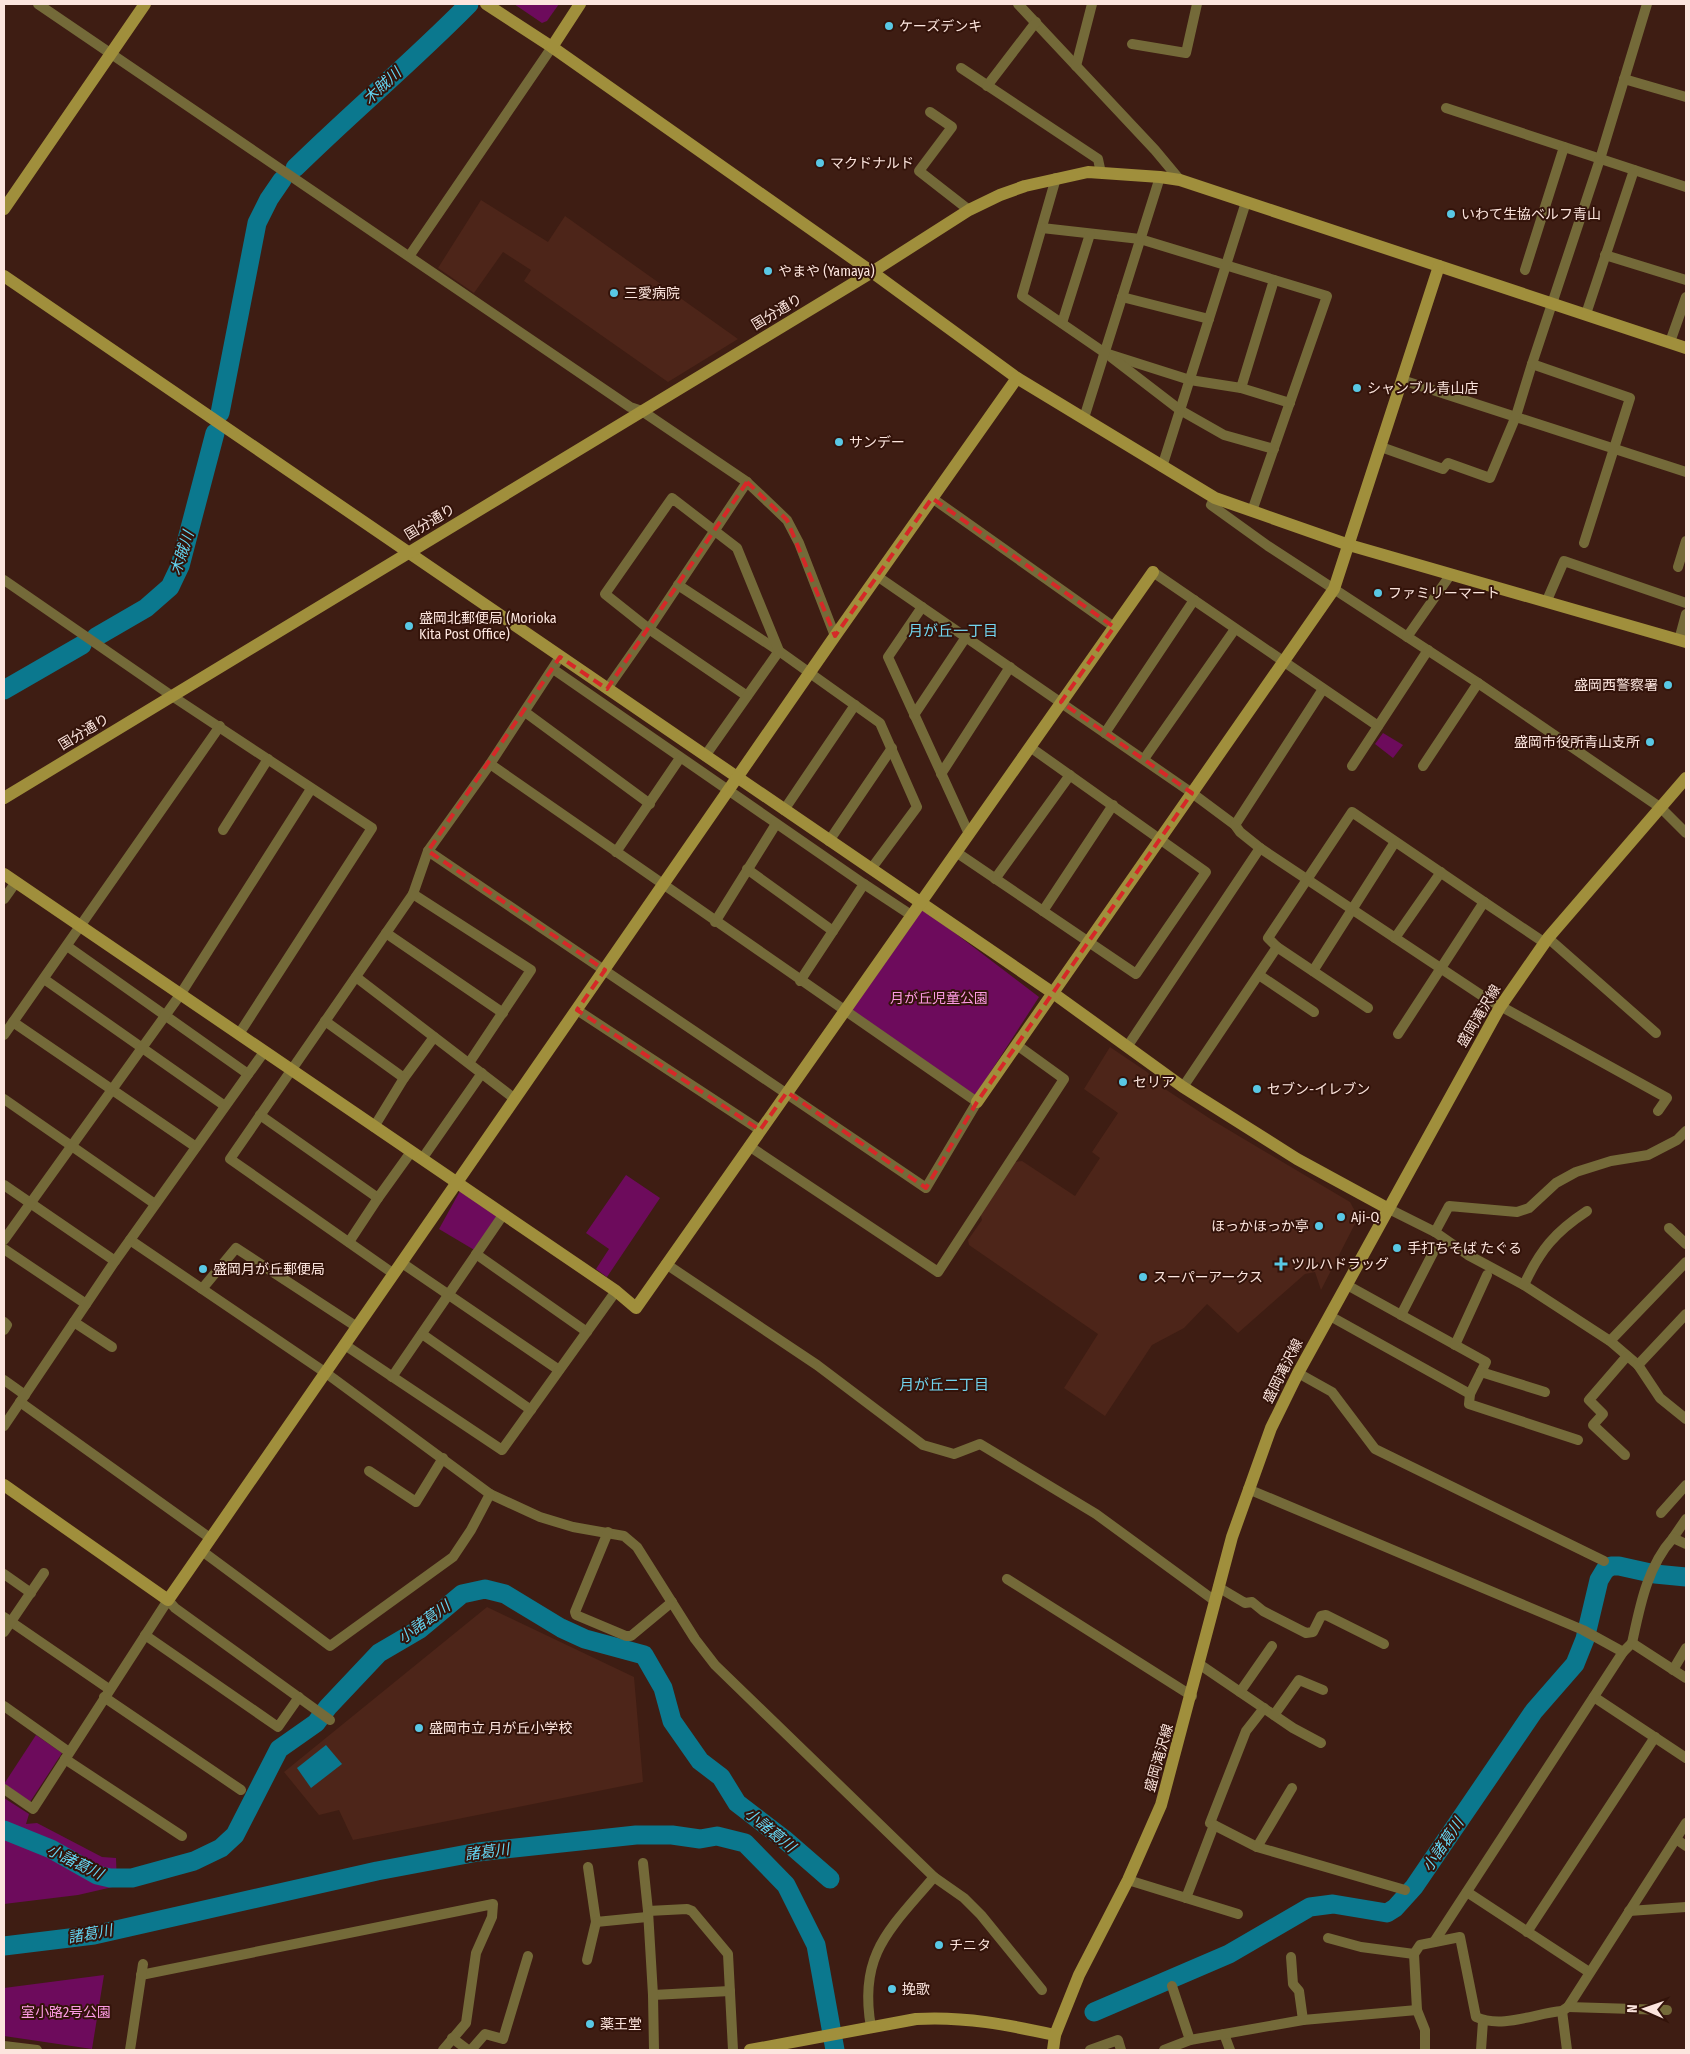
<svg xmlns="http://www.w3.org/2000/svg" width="1690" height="2054" viewBox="0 0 1690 2054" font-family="'Fira Sans Condensed','Noto Sans JP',sans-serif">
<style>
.built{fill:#4d2519}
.green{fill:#6d0b5c}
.water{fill:#0b788e}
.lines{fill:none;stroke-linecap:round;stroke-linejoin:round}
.river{stroke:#0b788e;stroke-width:19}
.street{stroke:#746a39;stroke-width:10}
.secondary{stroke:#a08f3c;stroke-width:12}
.marked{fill:none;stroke:#d62828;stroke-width:4;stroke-dasharray:10 6;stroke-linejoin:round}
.poi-dot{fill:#59c8e5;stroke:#33130a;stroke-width:2}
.labels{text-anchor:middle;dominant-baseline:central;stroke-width:4;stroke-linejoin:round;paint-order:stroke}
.poi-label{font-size:14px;fill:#fce5de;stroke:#33130a;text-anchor:start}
.street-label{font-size:14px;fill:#fce5de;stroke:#33130a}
.park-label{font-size:14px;fill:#fd9be3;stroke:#33130a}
.water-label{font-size:15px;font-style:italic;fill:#64d5f2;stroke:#33130a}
.neighbourhood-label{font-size:15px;fill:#72d5ef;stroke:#33130a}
</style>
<rect width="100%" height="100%" fill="#3e1d13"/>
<g class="built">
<path d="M481,200L548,242L565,216L738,339L668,382L524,281L531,270L503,252L474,293L438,268Z"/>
<path d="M1110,1047L1147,1072L1165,1089L1212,1120L1350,1202L1356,1213L1357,1220L1321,1290L1315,1272L1305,1274L1238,1333L1207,1304L1184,1328L1152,1345L1105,1416L1064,1388L1098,1334L969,1245L968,1240L982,1220L980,1212L1015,1162L1022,1161L1075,1196L1100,1158L1092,1152L1118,1113L1084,1089Z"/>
<path d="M487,1607L634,1677L643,1782L353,1840L339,1810L319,1815L284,1772Z"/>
</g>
<g class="green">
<path d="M514,4H559L547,21L542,23Z"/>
<path d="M1383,733L1403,745L1393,758L1375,744Z"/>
<path d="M922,908L1039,997L975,1096L848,1014Z"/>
<path d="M626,1175L660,1198L607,1277L596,1269L609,1249L586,1233Z"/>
<path d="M460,1191L499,1215L476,1251L439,1229Z"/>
<path d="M36,1735L62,1753L30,1802L4,1784Z"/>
<path d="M4,1798L29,1814L26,1824L37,1823L102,1857L116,1858L117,1886L78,1895L4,1904Z"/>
<path d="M104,1975L92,2049L4,2036V1988Z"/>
</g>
<path class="water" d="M326,1745L342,1764L311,1788L297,1768Z"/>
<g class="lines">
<g class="river">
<path d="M295,168C352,112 413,61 469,4"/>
<path d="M220,413L257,223L269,199L282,180"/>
<path d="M96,637L146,608L170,587L180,566L215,433"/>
<path d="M4,690L82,645"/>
<path d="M4,1830L51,1849L97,1875L110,1878H132L194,1861L221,1848L235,1835L279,1749L316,1723L328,1707L379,1653L420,1629L462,1594L485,1589L505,1594L561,1628L585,1639L644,1655L663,1688L672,1721L700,1761L721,1777L737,1803L784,1839L830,1879"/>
<path d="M4,1946L94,1935L377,1871L478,1852L636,1835H672L700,1839L717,1836L745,1843L786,1885L816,1945L835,2050"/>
<path d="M1094,2012L1229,1954L1310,1907L1333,1904L1387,1913L1395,1908L1414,1887L1534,1711L1575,1664L1585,1639L1599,1580L1605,1570L1611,1566H1619L1655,1574L1686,1577"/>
</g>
<g class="street">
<path d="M38,4L630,407L642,411L747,482L787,520L799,543L835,636"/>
<path d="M1018,4L1155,150L1180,180"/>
<path d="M1132,44L1186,53L1197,4"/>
<path d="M1076,66L1092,4"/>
<path d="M961,68L1098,159L1101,173"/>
<path d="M1624,79L1686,97"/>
<path d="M987,86L1036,22"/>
<path d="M1446,108L1686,187"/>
<path d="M930,112L952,127L919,171L969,210"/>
<path d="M1056,178L1022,296L1105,353L1190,380L1241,388L1274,280"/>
<path d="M1042,228L1140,239L1327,296L1252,511"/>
<path d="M410,255L552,47"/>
<path d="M1605,255L1686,280"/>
<path d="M1525,270L1564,147"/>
<path d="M1122,297L1209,319"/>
<path d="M1586,314L1634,170"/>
<path d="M1062,323L1090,234"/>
<path d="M1670,342L1686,297"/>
<path d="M1111,357L1180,410L1224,435L1274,449"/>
<path d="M1402,380L1686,472"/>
<path d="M1241,388L1290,403"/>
<path d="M1084,418L1160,177"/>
<path d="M1381,447L1443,469L1448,463L1490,478L1516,416L1532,364"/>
<path d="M1162,467L1246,202"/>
<path d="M747,482L649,629L747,696"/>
<path d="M932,498L1114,627"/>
<path d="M1215,498L1211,505L1268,546L1478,683L1661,808L1686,833"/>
<path d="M1584,543L1630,398L1532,364L1600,159L1647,4"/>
<path d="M1678,567L1686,541"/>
<path d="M1153,572L1378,726"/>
<path d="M877,576L1192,793L1235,825L1240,832L1260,848L1484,997L1667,1098L1658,1111"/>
<path d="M4,580L172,696L372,828L239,1034"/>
<path d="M678,585L779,651L705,756"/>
<path d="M1548,598L1564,561L1686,603"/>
<path d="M922,607L888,657L969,834"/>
<path d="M1407,637L1451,574"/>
<path d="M1679,640L1686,614"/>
<path d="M553,669L864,884L800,981"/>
<path d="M607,689L649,629L605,594L672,498L737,548L779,651L880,723L917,807L871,869"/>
<path d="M525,712L650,804"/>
<path d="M914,715L966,637"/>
<path d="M1105,733L1194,600"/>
<path d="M1144,759L1235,629"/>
<path d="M1352,766L1428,650"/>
<path d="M1423,766L1478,683"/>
<path d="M941,774L1010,667"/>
<path d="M784,810L855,705"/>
<path d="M1235,825L1323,689"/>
<path d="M223,830L268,759"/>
<path d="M829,841L892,748"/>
<path d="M428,851L926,1188L977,1102L490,764"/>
<path d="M616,852L680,758"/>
<path d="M956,852L1136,974L1206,872L1030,747"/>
<path d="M747,869L833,931"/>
<path d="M995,879L1070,775"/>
<path d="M864,884L911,915"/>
<path d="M413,894L531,970L469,1063"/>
<path d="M4,899L16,882"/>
<path d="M1484,902L1545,943"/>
<path d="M1043,911L1113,805"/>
<path d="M715,922L776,824"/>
<path d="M386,933L503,1013"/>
<path d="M1395,938L1441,872"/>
<path d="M1548,938L1656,1033"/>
<path d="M67,946L248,1074"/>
<path d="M1277,947L1268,938L1352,812L1484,902L1398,1034"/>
<path d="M1313,971L1395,842"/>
<path d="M1259,975L1314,1012"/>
<path d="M356,977L515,1099"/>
<path d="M44,979L225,1106"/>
<path d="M577,1010L760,1130"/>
<path d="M325,1021L404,1078L434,1037"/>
<path d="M13,1022L196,1147"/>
<path d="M4,1035L220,726"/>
<path d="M1127,1047L1260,848"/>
<path d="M1183,1087L1277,947L1368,1008"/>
<path d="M4,1099L155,1204"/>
<path d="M260,1115L378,1198L411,1152"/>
<path d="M374,1127L404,1078"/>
<path d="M749,1146L938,1272L1064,1079L1017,1045"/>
<path d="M422,1159L482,1073"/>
<path d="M4,1185L115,1261"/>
<path d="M1387,1208L1435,1232L1468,1255L1524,1285L1610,1341L1638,1365L1660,1398L1686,1419"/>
<path d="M1669,1228L1686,1244"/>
<path d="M1435,1232L1449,1206L1517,1212L1529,1208L1556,1183L1576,1172L1611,1161L1648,1155L1677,1140L1686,1131"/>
<path d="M4,1240L180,995L311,789"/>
<path d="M130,1240L326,1373L490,1494L540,1517L573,1527L624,1536L637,1547L695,1639L715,1665L934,1877L964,1898L981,1915L1042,1990"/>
<path d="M349,1242L378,1198"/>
<path d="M4,1249L86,1304"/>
<path d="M476,1254L587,1332"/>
<path d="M402,1263L559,1370"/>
<path d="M666,1264L817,1365L923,1445L954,1454L980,1444L1096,1514L1215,1601"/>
<path d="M394,1274L230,1159L413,894L428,851L490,764L560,657"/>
<path d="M1347,1285L1486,1362L1470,1394L1469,1404L1578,1440"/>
<path d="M1524,1285C1540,1250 1555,1232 1587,1211"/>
<path d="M202,1289L236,1248L357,1327"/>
<path d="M1401,1315L1436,1247"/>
<path d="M1330,1316L1470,1394"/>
<path d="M4,1322L7,1325L4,1330"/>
<path d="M74,1322L112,1347"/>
<path d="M422,1334L531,1410"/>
<path d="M1610,1341L1686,1262"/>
<path d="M345,1345L502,1450L616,1291"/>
<path d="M1455,1345L1487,1275"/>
<path d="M1638,1365L1686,1314"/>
<path d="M1481,1372L1545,1392"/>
<path d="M1298,1373L1332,1392L1375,1449L1604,1561"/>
<path d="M392,1377L503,1215"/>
<path d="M4,1380L25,1395"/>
<path d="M20,1402L210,1538"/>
<path d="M4,1426L115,1261L264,1052"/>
<path d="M1625,1455L1593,1425L1603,1414L1589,1400L1627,1356"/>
<path d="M369,1471L416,1502L443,1458"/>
<path d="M1248,1489L1583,1630L1623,1652"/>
<path d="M1661,1513L1686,1485"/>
<path d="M608,1532L575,1612L576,1615L626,1636H631L672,1602"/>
<path d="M1673,1538L1686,1519"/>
<path d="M202,1551L330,1646L453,1557L471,1530L490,1494"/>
<path d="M4,1574L31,1593"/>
<path d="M1007,1579L1192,1696"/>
<path d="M1218,1587L1245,1603L1252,1602L1263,1611L1306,1633L1313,1632L1321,1616L1326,1615L1384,1644"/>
<path d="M4,1617L109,1689"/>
<path d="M4,1632L44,1573"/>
<path d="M145,1635L278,1727L299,1697"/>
<path d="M1632,1643C1640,1606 1647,1567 1673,1538L1686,1544"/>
<path d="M1199,1664L1293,1728L1321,1743"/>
<path d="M1673,1670L1686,1648"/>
<path d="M1240,1692L1272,1646"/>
<path d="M104,1697L241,1790"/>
<path d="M1594,1697L1686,1758"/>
<path d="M4,1706L69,1752"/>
<path d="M1264,1708L1246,1731L1210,1823L1257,1847L1405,1890"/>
<path d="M1274,1715L1299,1680L1323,1690"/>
<path d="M65,1759L182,1836"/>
<path d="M4,1789L33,1809L168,1600L175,1608L330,1720"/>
<path d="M1676,1839L1686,1846"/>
<path d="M1257,1847L1292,1788"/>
<path d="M643,1863L648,1911"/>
<path d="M588,1867L596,1922L647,1917"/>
<path d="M1128,1880L1238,1914"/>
<path d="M1467,1892L1589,1972"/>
<path d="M1186,1898L1214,1825"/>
<path d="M1629,1911L1686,1907"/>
<path d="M1527,1932L1655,1737"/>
<path d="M1328,1938L1361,1947L1414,1954"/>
<path d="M1434,1942L1623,1652L1632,1643L1686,1678"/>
<path d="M1291,1957L1293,1984L1299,1991L1303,2020"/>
<path d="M587,1960L596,1922"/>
<path d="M141,1975L493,1904L492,1917L476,1953L466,2023L443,2050"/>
<path d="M1172,1986L1190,2040"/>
<path d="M653,1995L730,1991"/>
<path d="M1568,2007L1667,2010"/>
<path d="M1562,2011L1567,2050"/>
<path d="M871,2027C858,1954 890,1929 934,1877"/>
<path d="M1224,2034L1230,2050"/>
<path d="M452,2038L468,2050"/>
<path d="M4,2046L37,2050"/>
<path d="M130,2050L143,1964"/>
<path d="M471,2050L485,2034L503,2039L528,1956"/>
<path d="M654,2050L653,1995L648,1911L687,1909L692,1911L728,1954L733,2050"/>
<path d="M1090,2050L1118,2040L1121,2050"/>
<path d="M1164,2050L1190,2040L1303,2020L1417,2010"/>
<path d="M1425,2050V2030L1417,2010L1414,1954L1420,1945L1460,1937L1476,2017C1502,2029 1536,2013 1562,2011L1568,2007L1686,1823"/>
<path d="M1481,2050L1483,2021"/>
</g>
<g class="secondary">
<path d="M486,4L552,47L872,272L1017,378L1215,498L1349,545L1686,642"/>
<path d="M552,47L580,4"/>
<path d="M4,209L145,4"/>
<path d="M4,276L1053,993L1183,1087L1297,1159L1387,1208"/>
<path d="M4,798L872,272L969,210L1000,195L1025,186L1088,172L1160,177L1180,180L1686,348"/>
<path d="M4,874L616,1291L636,1308L1153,572"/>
<path d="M977,1102L1334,589L1439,266"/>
<path d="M4,1485L168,1600L835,636L1017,378"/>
<path d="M750,2050L916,2019C964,2016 1009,2025 1055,2035"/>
<path d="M1053,2050L1055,2035L1079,1975L1128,1880L1161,1805L1232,1537L1271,1428L1298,1373L1500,1007L1548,938L1686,778"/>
</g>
</g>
<path class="marked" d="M747,482L787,520L835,636L932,498L1114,627L1061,702L1192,793L977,1102L926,1188L787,1092L760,1130L577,1010L605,970L428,851L560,657L607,689Z"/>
<g class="poi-dot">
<circle cx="889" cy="26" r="5"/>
<circle cx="820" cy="163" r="5"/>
<circle cx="1451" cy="214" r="5"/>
<circle cx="768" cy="271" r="5"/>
<circle cx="614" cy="293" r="5"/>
<circle cx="1357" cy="388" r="5"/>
<circle cx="839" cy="442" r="5"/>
<circle cx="1378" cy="593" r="5"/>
<circle cx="409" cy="626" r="5"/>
<circle cx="1668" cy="685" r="5"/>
<circle cx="1650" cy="742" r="5"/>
<circle cx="1123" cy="1082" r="5"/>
<circle cx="1257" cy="1089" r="5"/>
<circle cx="1341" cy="1217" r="5"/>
<circle cx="1319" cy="1226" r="5"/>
<circle cx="1397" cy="1248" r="5"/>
<path d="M1278.5 1256.5h5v5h5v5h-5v5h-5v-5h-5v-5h5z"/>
<circle cx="203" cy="1269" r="5"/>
<circle cx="1143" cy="1277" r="5"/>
<circle cx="419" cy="1728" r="5"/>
<circle cx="939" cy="1945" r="5"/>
<circle cx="892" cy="1989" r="5"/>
<circle cx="590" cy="2024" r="5"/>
</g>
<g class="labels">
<g class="poi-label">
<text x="899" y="26">ケーズデンキ</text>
<text x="830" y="163">マクドナルド</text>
<text x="1461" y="214">いわて生協ベルフ青山</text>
<text x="778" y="271">やまや (Yamaya)</text>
<text x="624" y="293">三愛病院</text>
<text x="1367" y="388">シャンブル青山店</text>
<text x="849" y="442">サンデー</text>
<text x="1388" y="593">ファミリーマート</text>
<text x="419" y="618">盛岡北郵便局 (Morioka<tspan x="419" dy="16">Kita Post Office)</tspan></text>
<text x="1658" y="685" text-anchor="end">盛岡西警察署</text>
<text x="1640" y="742" text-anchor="end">盛岡市役所青山支所</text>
<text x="1133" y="1082">セリア</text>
<text x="1267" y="1089">セブン-イレブン</text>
<text x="1351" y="1217">Aji-Q</text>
<text x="1309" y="1226" text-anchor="end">ほっかほっか亭</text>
<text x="1407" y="1248">手打ちそば たぐる</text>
<text x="1291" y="1264">ツルハドラッグ</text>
<text x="213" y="1269">盛岡月が丘郵便局</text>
<text x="1153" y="1277">スーパーアークス</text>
<text x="429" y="1728">盛岡市立 月が丘小学校</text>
<text x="949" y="1945">チニタ</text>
<text x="902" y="1989">挽歌</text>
<text x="600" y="2024">薬王堂</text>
</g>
<g class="street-label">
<text transform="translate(777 312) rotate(-31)">国分通り</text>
<text transform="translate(430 522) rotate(-31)">国分通り</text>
<text transform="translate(84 732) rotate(-31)">国分通り</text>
<text transform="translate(1479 1016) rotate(-59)">盛岡滝沢線</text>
<text transform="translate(1283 1371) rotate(-63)">盛岡滝沢線</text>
<text transform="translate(1159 1758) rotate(-74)">盛岡滝沢線</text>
</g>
<g class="park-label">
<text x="939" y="998">月が丘児童公園</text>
<text x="66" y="2012">室小路2号公園</text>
</g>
<g class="water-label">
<text transform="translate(382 86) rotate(-43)">木賊川</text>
<text transform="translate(182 553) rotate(-72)">木賊川</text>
<text transform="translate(424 1622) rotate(-36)">小諸葛川</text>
<text transform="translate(770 1830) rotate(39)">小諸葛川</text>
<text transform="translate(1443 1845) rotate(-56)">小諸葛川</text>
<text transform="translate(487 1852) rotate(-8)">諸葛川</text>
<text transform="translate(75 1862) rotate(26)">小諸葛川</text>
<text transform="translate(90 1934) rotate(-10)">諸葛川</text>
</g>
<g class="neighbourhood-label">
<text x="953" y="631">月が丘一丁目</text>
<text x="944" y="1385">月が丘二丁目</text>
</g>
</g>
<rect width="1690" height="2054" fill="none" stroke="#fce5de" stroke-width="10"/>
<g transform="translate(1645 2009) rotate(272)" stroke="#33130a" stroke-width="4" paint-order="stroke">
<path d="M0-4L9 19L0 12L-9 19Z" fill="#fce5de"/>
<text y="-8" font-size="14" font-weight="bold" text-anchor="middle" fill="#fce5de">N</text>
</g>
</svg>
